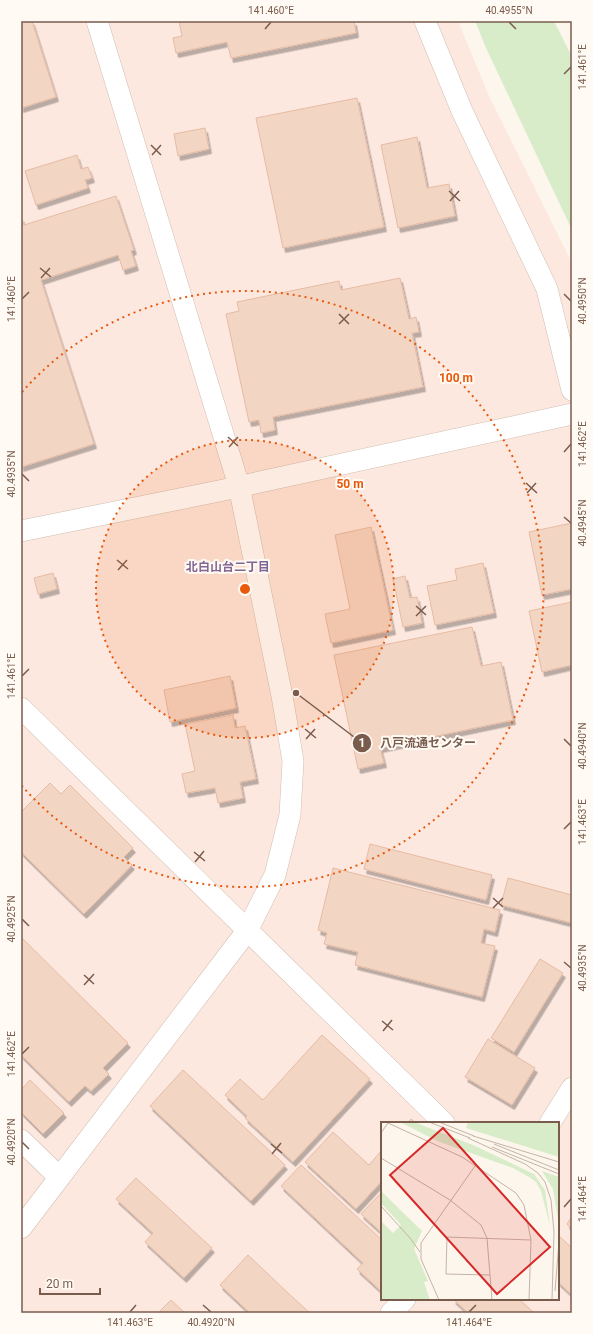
<svg xmlns="http://www.w3.org/2000/svg" width="593" height="1334" viewBox="0 0 593 1334" font-family="Roboto,'Noto Sans JP',sans-serif">
<style>
.commercial{fill:#fde8e0;fill-rule:evenodd}
.green{fill:#d8ecc9}
.building{fill:#f3d5c3;stroke:#e6bba3;filter:url(#shadow)}
.lines{fill:none;stroke-linecap:round;stroke-linejoin:round}
.minor-casing{stroke:#d1beb0;stroke-width:22}
.minor{stroke:#fff;stroke-width:21}
.ticks{fill:none;stroke:#7a5c4d;stroke-width:1.5}
.ring{fill:none;stroke:#e8590c;stroke-width:2;stroke-dasharray:2 4}
.labels{text-anchor:middle;dominant-baseline:central;stroke-width:4;stroke-linejoin:round;paint-order:stroke}
.neighbourhood-label{font-size:12px;font-weight:bold;fill:#846695;stroke:#fffaf3}
.inset-road{fill:none;stroke:#c5b3a7;stroke-width:1}
.view{fill:#d62828;fill-opacity:0.15;stroke:#d62828;stroke-width:2}
.inset-edge{fill:none;stroke:#7a5c4d;stroke-width:2}
.centre{fill:#e8590c;stroke:#fffaf3;stroke-width:2}
.ring-label{font-size:12px;text-anchor:middle;font-weight:bold;fill:#e8590c;stroke:#fffaf3;stroke-width:4;stroke-linejoin:round;paint-order:stroke}
.leader{fill:none;stroke:#7a5c4d;stroke-width:1.5}
.callout-dot{fill:#7a5c4d;stroke:#fffaf3;stroke-width:1.5}
.mark-label{font-size:12px;text-anchor:middle;font-weight:bold;fill:#fff}
.callout-label{font-size:12px;text-anchor:middle;font-weight:bold;fill:#7a5c4d;stroke:#fffaf3;stroke-width:4;stroke-linejoin:round;paint-order:stroke}
.neatline{fill:none;stroke:#7a5c4d;stroke-width:1.5}
.ticks-label{font-size:10px;text-anchor:middle;fill:#7a5c4d}
</style>
<defs>
<filter id="shadow"><feDropShadow dx="2.5" dy="4.5" stdDeviation="0" flood-color="#0004"/></filter>
</defs>
<rect width="100%" height="100%" fill="#fdf6ec"/>
<path class="commercial" d="M21,21H458L489,96L572,263V1313H21ZM382,1123H558V1299H382Z"/>
<path class="green" d="M475,21H554L572,57V230L486,48Z"/>
<g class="building">
<path d="M21,21H32L56,97L21,108Z"/>
<path d="M179,21H354L356,33L231,58L227,42L176,53L173,38L182,36Z"/>
<path d="M357,98L384,227L283,248L256,118Z"/>
<path d="M205,128L209,149L178,156L174,134Z"/>
<path d="M417,137L427,188L449,184L455,216L398,228L381,145Z"/>
<path d="M77,155L81,169L88,167L92,178L85,180L88,188L36,205L25,171Z"/>
<path d="M116,196L134,250L131,251L136,266L123,270L118,255L41,280L94,444L21,467V217L24,225Z"/>
<path d="M400,278L409,319L416,317L419,332L412,333L423,387L273,417L275,430L261,433L259,420L249,422L226,314L239,311L237,302L339,281L341,290Z"/>
<path d="M572,523V589L542,595L529,532Z"/>
<path d="M371,527L393,630L331,643L325,614L350,609L335,535Z"/>
<path d="M483,563L494,613L435,625L427,586L457,580L455,569Z"/>
<path d="M53,573L57,589L38,594L34,578Z"/>
<path d="M405,576L410,598L417,597L422,623L403,627L393,579Z"/>
<path d="M572,602V665L542,672L529,611Z"/>
<path d="M472,627L481,666L501,662L513,720L380,748L384,763L358,769L334,655Z"/>
<path d="M230,676L236,708L170,722L164,690Z"/>
<path d="M233,715L235,728L245,726L256,779L240,782L243,798L218,803L215,788L186,793L182,774L195,771L185,724Z"/>
<path d="M50,783L61,794L70,785L133,848L124,857L132,865L84,914L21,852V812Z"/>
<path d="M370,844L492,875L486,900L364,869Z"/>
<path d="M333,868L500,910L495,932L484,929L481,943L495,946L482,997L355,965L358,952L324,944L327,933L318,930Z"/>
<path d="M508,878L572,895V923L501,905Z"/>
<path d="M21,937L128,1043L103,1068L109,1074L91,1091L85,1086L69,1102L21,1055Z"/>
<path d="M540,959L563,973L514,1052L491,1038Z"/>
<path d="M322,1035L370,1079L293,1162L245,1118L247,1116L225,1095L240,1079L263,1100Z"/>
<path d="M488,1039L535,1068L512,1105L465,1077Z"/>
<path d="M183,1070L285,1165L251,1201L150,1106Z"/>
<path d="M30,1080L64,1113L43,1134L21,1112V1090Z"/>
<path d="M411,1119L416,1123H407Z"/>
<path d="M333,1132L369,1165L382,1150V1185L380,1183L356,1209L305,1162Z"/>
<path d="M301,1165L382,1240V1292L357,1269L363,1263L281,1186Z"/>
<path d="M136,1178L212,1248L184,1278L145,1242L153,1233L116,1199Z"/>
<path d="M382,1192V1233L361,1214Z"/>
<path d="M572,1216V1230L567,1224Z"/>
<path d="M558,1235L572,1248V1295L558,1282Z"/>
<path d="M248,1255L288,1293L310,1313H250L220,1285Z"/>
<path d="M453,1299H519L534,1313H464L466,1311Z"/>
<path d="M171,1300L185,1313H158Z"/>
</g>
<g class="lines">
<defs>
<g id="minor">
<path d="M425,21L462,111L547,289L572,390"/>
<path d="M21,531L219,491L572,414"/>
<path d="M21,708L444,1123"/>
<path d="M550,1123L572,1088"/>
<path d="M21,1140L59,1177"/>
<path d="M21,1228L247,931L275,875L290,815L293,761L282,696L239,486L97,21"/>
<path d="M391,1313L405,1299"/>
</g>
</defs>
<use href="#minor" class="minor-casing"/>
<use href="#minor" class="minor"/>
</g>
<path class="ticks" d="M509,22L516,29M265,29L271,22M564,74L571,67M151,145L161,155M152,155L161,145M449,191L460,201M450,201L459,191M40,268L51,277M41,278L50,268M564,294L571,301M22,299L29,292M339,314L349,324M339,324L349,314M228,437L238,446M229,447L238,437M564,452L571,444M22,474L29,481M526,483L537,493M527,493L536,483M564,517L571,523M117,560L128,569M118,570L127,560M416,606L426,615M416,616L426,606M22,676L29,669M305,729L316,738M306,739L315,729M564,739L571,746M564,829L571,822M194,852L205,861M195,862L204,851M493,898L503,907M493,908L503,898M22,919L29,926M564,962L571,968M84,975L94,984M84,985L94,974M382,1021L393,1030M383,1031L392,1020M22,1054L29,1047M22,1142L29,1149M271,1144L282,1153M272,1154L281,1143M564,1207L571,1199M203,1305L211,1312M130,1312L136,1305M469,1312L476,1305"/>
<circle cx="245" cy="589" r="149" fill="#e8590c" fill-opacity=".12"/>
<g class="ring">
<circle cx="245" cy="589" r="149"/>
<path d="M22 392A298 298 0 1 1 22 786"/>
</g>
<g class="labels">
<g class="neighbourhood-label">
<text x="228" y="567">北白山台二丁目</text>
</g>
</g>
<g transform="translate(381 1122)">
<rect width="178" height="178" fill="#fdf6ec"/>
<path d="M19,0H33L92,23L153,52L164,68L169,104L160,69L155,60L148,55L132,46L56,19ZM87,0H178V35L85,6ZM161,49L178,55L177,97L172,67ZM0,69L41,109L33,127L47,159L43,160L49,178H0V99L12,111L20,103L0,81Z" fill="#d8ecc9"/>
<path class="inset-road" d="M48,0L89,16M58,0L93,14M0,11L7,1L81,35L135,71L143,83L150,118L148,178M92,14L178,40M87,16L144,42L157,51L164,60L170,78L173,110L171,178M113,22L178,48M111,25L178,52M0,36L69,78L100,103L106,116L111,178M0,84L29,116L39,130M109,153L65,152L66,115L150,118M174,169L178,120M58,178L40,137V121L94,44"/>
<path class="view" d="M62,6L169,125L116,172L9,53Z"/>
<rect width="178" height="178" class="inset-edge"/>
</g>
<circle cx="245" cy="589" r="6" class="centre"/>
<g class="ring-label">
<text x="456" y="382">100 m</text>
<text x="350" y="488">50 m</text>
</g>
<path class="leader" d="M296 693L362 743"/>
<g class="callout-dot">
<circle cx="296" cy="693" r="4"/>
<circle cx="362" cy="743" r="10"/>
</g>
<g class="mark-label">
<text x="362" y="747">1</text>
</g>
<g class="callout-label">
<text x="428" y="747">八戸流通センター</text>
</g>
<rect width="593" height="1334" fill="none" stroke="#fffaf3" stroke-width="44"/>
<path d="M40 1288v6h60v-6" fill="none" stroke="#7a5c4d" stroke-width="2"/>
<text x="46" y="1288" font-size="12" fill="#7a5c4d" stroke="#fffaf3" stroke-width="3" paint-order="stroke">20 m</text>
<rect x="22" y="22" width="549" height="1290" class="neatline"/>
<g class="ticks-label">
<text x="271" y="14">141.460°E</text>
<text x="509" y="14">40.4955°N</text>
<text transform="translate(582 67) rotate(-90)" y="4">141.461°E</text>
<text transform="translate(11 299) rotate(-90)" y="4">141.460°E</text>
<text transform="translate(582 301) rotate(-90)" y="4">40.4950°N</text>
<text transform="translate(582 444) rotate(-90)" y="4">141.462°E</text>
<text transform="translate(11 474) rotate(-90)" y="4">40.4935°N</text>
<text transform="translate(582 523) rotate(-90)" y="4">40.4945°N</text>
<text transform="translate(11 676) rotate(-90)" y="4">141.461°E</text>
<text transform="translate(582 746) rotate(-90)" y="4">40.4940°N</text>
<text transform="translate(582 822) rotate(-90)" y="4">141.463°E</text>
<text transform="translate(11 919) rotate(-90)" y="4">40.4925°N</text>
<text transform="translate(582 968) rotate(-90)" y="4">40.4935°N</text>
<text transform="translate(11 1054) rotate(-90)" y="4">141.462°E</text>
<text transform="translate(11 1142) rotate(-90)" y="4">40.4920°N</text>
<text transform="translate(582 1199) rotate(-90)" y="4">141.464°E</text>
<text x="130" y="1326">141.463°E</text>
<text x="211" y="1326">40.4920°N</text>
<text x="469" y="1326">141.464°E</text>
</g>
</svg>
